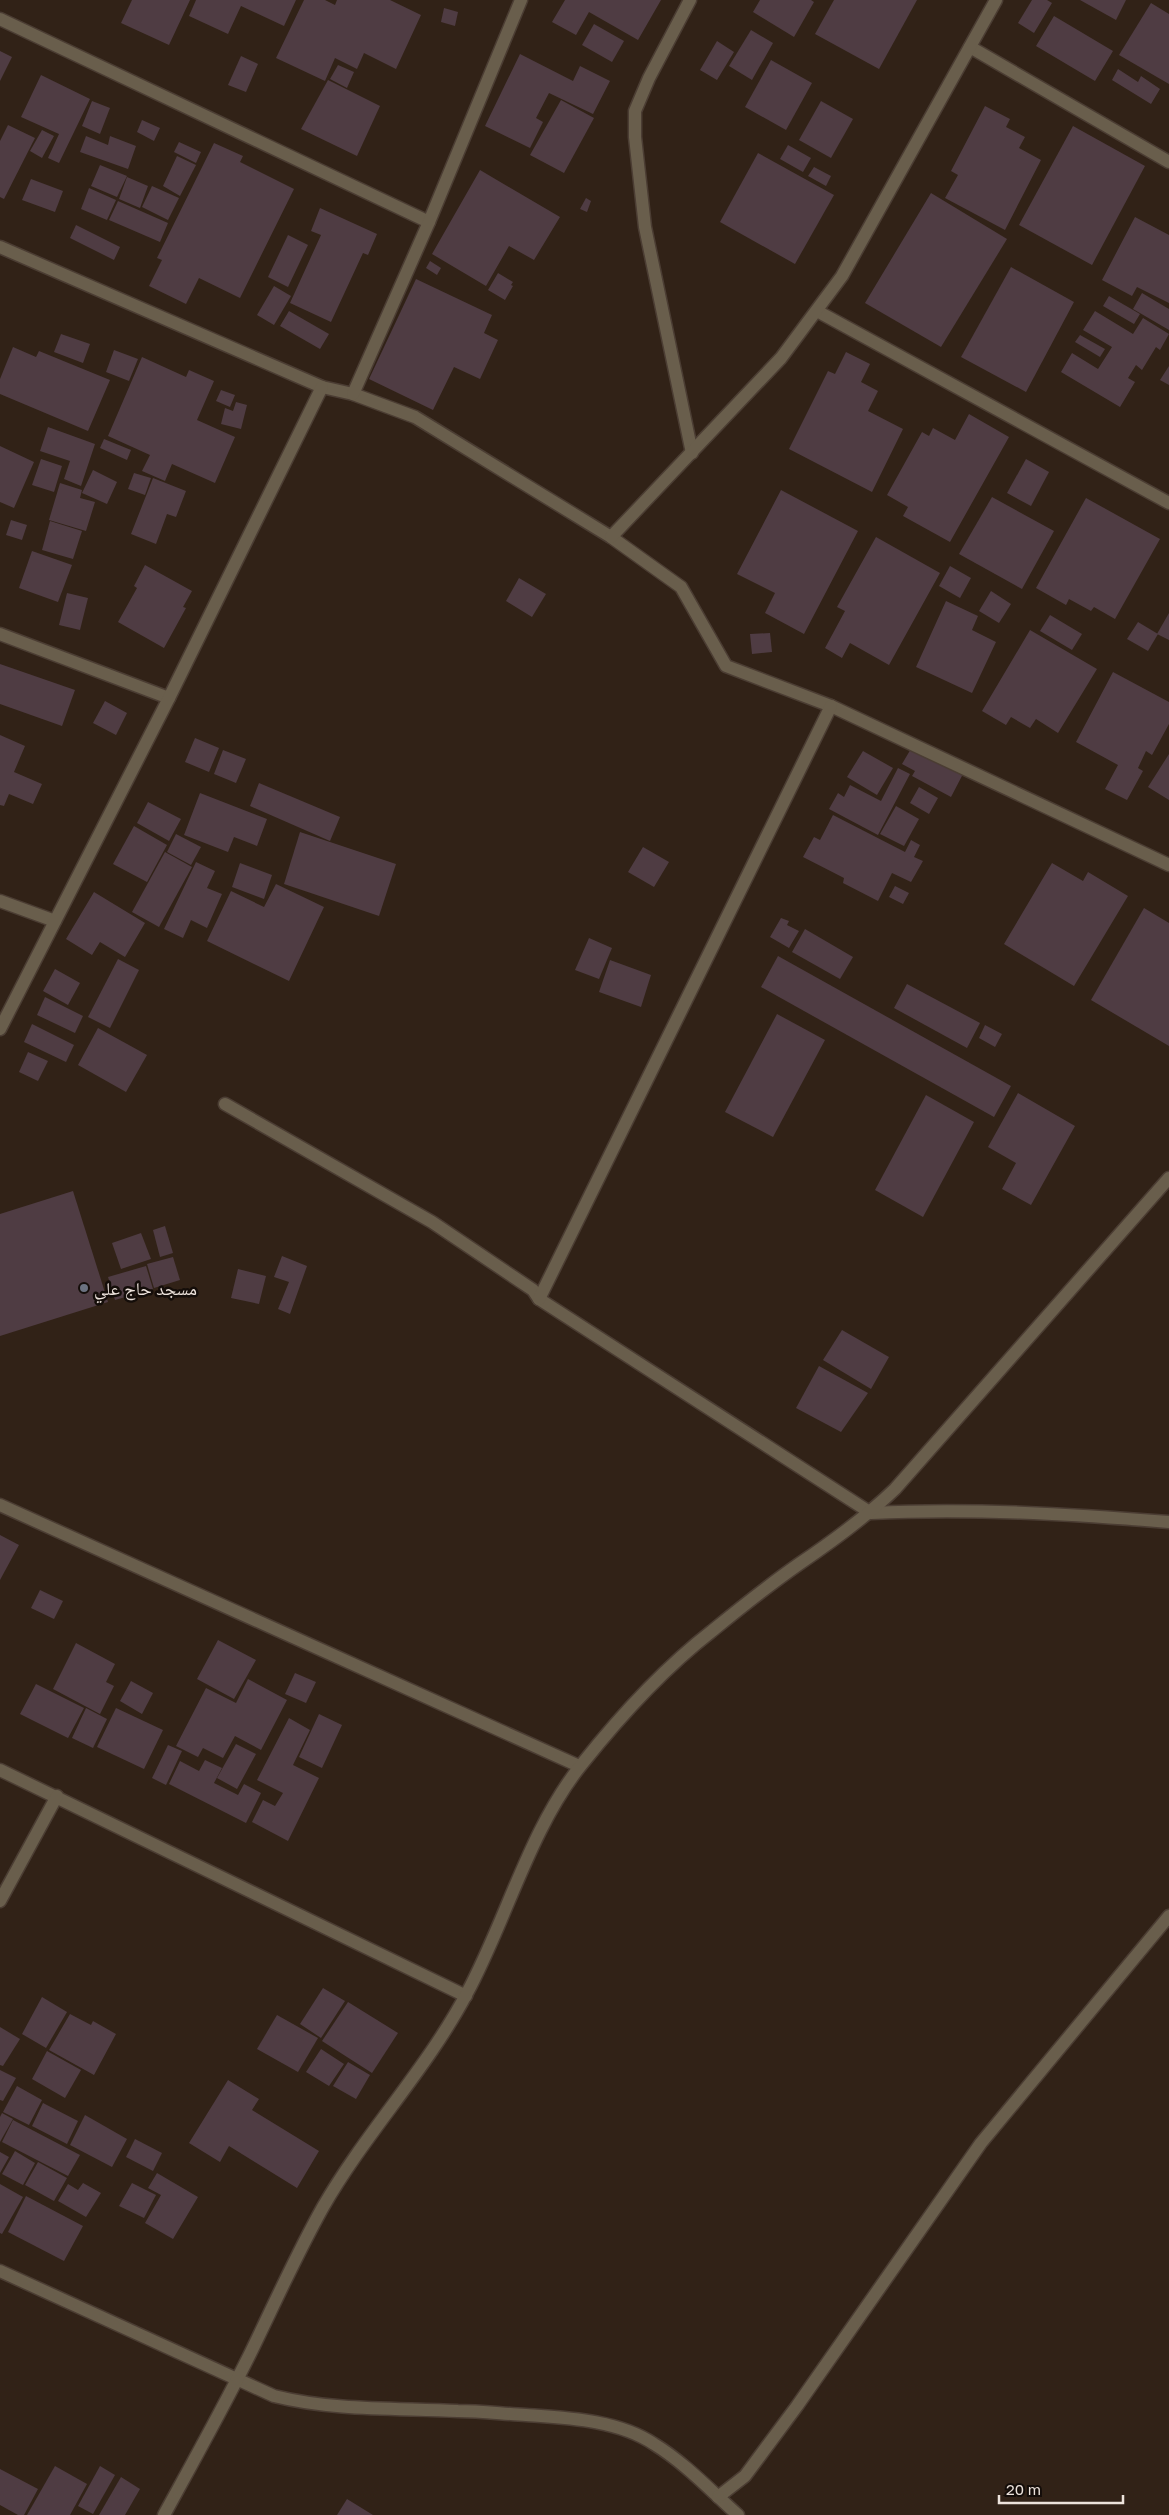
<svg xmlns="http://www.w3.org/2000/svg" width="1169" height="2515" viewBox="0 0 1169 2515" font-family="'Golos Text','Noto Naskh Arabic',sans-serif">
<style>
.building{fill:#4f3c43}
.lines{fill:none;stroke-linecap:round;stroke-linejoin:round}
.minor-casing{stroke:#4b3d33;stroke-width:15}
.minor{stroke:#695e4c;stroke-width:12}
.worship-dot{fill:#6b7280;stroke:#140d09;stroke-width:2}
.labels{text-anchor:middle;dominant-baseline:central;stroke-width:5;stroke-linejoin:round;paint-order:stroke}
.poi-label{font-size:18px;fill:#ede3dc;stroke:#140d09;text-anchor:start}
</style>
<rect width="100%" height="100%" fill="#312217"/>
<g class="building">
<path d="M132,0H190L169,45L121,23Z"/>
<path d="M196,0H296L284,26L241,6L228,34L189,16Z"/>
<path d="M304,0H325L335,5L337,0H390L421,15L396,69L364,53L357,69L335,58L325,81L276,58Z"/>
<path d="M565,0H661L638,40L589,12L576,35L552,22Z"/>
<path d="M760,0H811L814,2L794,37L753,12Z"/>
<path d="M834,0H917L879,69L815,34Z"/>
<path d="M1032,0H1047L1052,3L1034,33L1018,23Z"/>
<path d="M1080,0H1126L1116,20Z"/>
<path d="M1151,3L1169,14V84L1119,55Z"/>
<path d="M444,8L458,12L455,26L441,22Z"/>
<path d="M1054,16L1113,51L1095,81L1036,46Z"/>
<path d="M594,24L624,41L612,62L582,45Z"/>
<path d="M751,30L773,43L752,80L729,66Z"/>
<path d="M717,41L734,52L717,80L700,70Z"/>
<path d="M0,51L12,57L0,81Z"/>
<path d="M520,54L573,81L580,66L610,81L593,114L549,93L536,118L543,122L530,148L485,126Z"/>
<path d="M241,56L258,64L246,92L228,85Z"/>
<path d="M771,60L812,83L786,130L745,107Z"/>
<path d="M338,65L354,72L347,88L330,79Z"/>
<path d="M1118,69L1138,82L1141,76L1160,89L1151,104L1112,80Z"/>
<path d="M41,75L90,99L59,163L48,158L59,134L21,117Z"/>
<path d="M328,80L380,106L357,156L301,129Z"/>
<path d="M561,100L594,118L564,173L530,155Z"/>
<path d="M92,101L110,108L100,134L82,126Z"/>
<path d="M821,101L853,119L831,158L799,140Z"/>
<path d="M985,106L1010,119L1006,127L1025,137L1019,148L1041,160L1005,230L945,198L958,175L951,171Z"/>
<path d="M142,120L160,128L154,141L137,132Z"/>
<path d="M8,125L35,138L4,199L0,197V141Z"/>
<path d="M1073,126L1145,166L1092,265L1019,225Z"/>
<path d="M42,130L54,136L42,158L30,151Z"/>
<path d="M86,136L108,145L110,136L136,146L128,169L80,152Z"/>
<path d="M179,142L201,152L196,163L174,152Z"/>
<path d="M214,143L243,156L240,162L294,189L240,298L199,278L186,304L149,286L162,260L157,258Z"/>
<path d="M788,145L811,158L803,172L780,159Z"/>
<path d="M758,153L834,195L795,264L720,222Z"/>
<path d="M177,156L196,165L180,196L163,186Z"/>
<path d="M100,165L127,176L117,197L91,186Z"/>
<path d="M814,167L831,176L826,186L808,176Z"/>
<path d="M480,170L560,217L534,260L509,246L486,286L432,254Z"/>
<path d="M127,177L148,186L140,208L119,199Z"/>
<path d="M31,179L63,191L55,212L22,200Z"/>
<path d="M152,186L179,198L168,220L142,207Z"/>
<path d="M89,188L116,200L107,220L81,209Z"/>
<path d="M931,193L1007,239L941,347L865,303Z"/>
<path d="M586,198L591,201L587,212L580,209Z"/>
<path d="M118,201L168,223L160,242L109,220Z"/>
<path d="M320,208L377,234L368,255L363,253L331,322L290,303L321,235L311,231Z"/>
<path d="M1135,217L1169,235V303L1137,287L1132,296L1102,280Z"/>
<path d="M76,225L120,247L114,260L70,238Z"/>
<path d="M288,235L308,245L288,287L268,277Z"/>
<path d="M430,261L441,268L437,275L426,268Z"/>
<path d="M1011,267L1074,302L1026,392L961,357Z"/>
<path d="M498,273L513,282L511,285L513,286L505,300L488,290Z"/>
<path d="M416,279L492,315L484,333L498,340L480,379L454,367L433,410L369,379Z"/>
<path d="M274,286L291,296L274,325L257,315Z"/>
<path d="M1142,293L1169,309V330L1133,309Z"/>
<path d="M1109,296L1140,314L1134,324L1103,306Z"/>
<path d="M289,311L329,334L320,349L280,326Z"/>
<path d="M1095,311L1133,334L1143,318L1169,334L1160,350L1156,347L1142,370L1136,365L1128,378L1135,382L1120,407L1061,372L1072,353L1098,369L1112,347L1083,330Z"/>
<path d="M61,334L90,344L83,363L54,352Z"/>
<path d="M1080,335L1105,349L1100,357L1075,342Z"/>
<path d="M13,347L36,357L39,351L110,380L88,431L0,394V379Z"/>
<path d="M114,350L138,359L129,381L106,372Z"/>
<path d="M846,352L870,364L861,382L878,391L868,411L903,429L872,492L789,449L828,371L835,374Z"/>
<path d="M142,357L186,377L189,370L214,381L197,420L235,437L215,483L172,464L165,481L142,471L150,455L108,436Z"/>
<path d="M1169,366V385L1160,380Z"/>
<path d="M221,390L235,395L230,407L216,401Z"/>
<path d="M236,402L247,405L241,429L221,424L225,408L233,411Z"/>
<path d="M969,414L1009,437L950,542L903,516L908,507L887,495L922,432L929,436L933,428L955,440Z"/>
<path d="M48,427L95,444L81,486L64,479L70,461L40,451Z"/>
<path d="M104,439L131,450L127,460L100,448Z"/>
<path d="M0,446L34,462L14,508L0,502Z"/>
<path d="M41,459L62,466L54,492L32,485Z"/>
<path d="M1026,459L1049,472L1031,506L1007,493Z"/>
<path d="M93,470L117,482L107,504L82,493Z"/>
<path d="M134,473L151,478L145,495L128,489Z"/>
<path d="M153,478L186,491L176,517L167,514L156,544L131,534Z"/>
<path d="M60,483L82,490L80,498L95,502L86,531L49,520Z"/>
<path d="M781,490L858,531L804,634L765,613L775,593L737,574Z"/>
<path d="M992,497L1054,531L1022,589L959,554Z"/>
<path d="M1086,498L1160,539L1115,619L1094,607L1091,611L1069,599L1066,605L1036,588Z"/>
<path d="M11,520L27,525L22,540L6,535Z"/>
<path d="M50,521L82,531L73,559L42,550Z"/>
<path d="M876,537L940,573L889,665L850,643L842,658L825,648L845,611L837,607Z"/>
<path d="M32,551L72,565L58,602L19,588Z"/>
<path d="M145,565L192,591L183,607L186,608L164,648L118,622L137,588L134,586Z"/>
<path d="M950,566L971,578L960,598L939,586Z"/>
<path d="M519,578L546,594L532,617L506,601Z"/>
<path d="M991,591L1011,604L999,623L979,611Z"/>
<path d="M67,593L88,598L80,630L59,625Z"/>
<path d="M946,601L978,616L972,630L996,642L972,693L916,667Z"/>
<path d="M1169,613V640L1157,634Z"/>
<path d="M1050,615L1082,634L1072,650L1040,631Z"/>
<path d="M1138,622L1158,634L1148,651L1127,639Z"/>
<path d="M1030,630L1097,669L1058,733L1036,719L1030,728L1011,717L1006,725L982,711Z"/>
<path d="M770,633L772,652L752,654L750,634Z"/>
<path d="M0,664L75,690L62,726L0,704Z"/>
<path d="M1113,672L1169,702V724L1152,755L1146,751L1138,768L1143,771L1127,800L1105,789L1118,765L1076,742Z"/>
<path d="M105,701L127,713L116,735L93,723Z"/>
<path d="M0,735L25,746L14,772L42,784L33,804L9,794L4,806L0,805Z"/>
<path d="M195,738L219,748L209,772L185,762Z"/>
<path d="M912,747L963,774L951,797L912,776L915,771L902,764Z"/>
<path d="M223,750L246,759L236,783L214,774Z"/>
<path d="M863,751L893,768L877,795L847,777Z"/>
<path d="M1169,754V800L1148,787Z"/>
<path d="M898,768L910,774L878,835L829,809L838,793L844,797L850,785L881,801Z"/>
<path d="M259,783L340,817L330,841L250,806Z"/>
<path d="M919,787L938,798L929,814L910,803Z"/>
<path d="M200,793L267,819L257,846L234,837L228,852L184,835Z"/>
<path d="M148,802L181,819L169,841L137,823Z"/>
<path d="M896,806L919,819L904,846L880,834Z"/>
<path d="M833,815L905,852L911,840L920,845L914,857L923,861L911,882L892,873L878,901L843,883L844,878L803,857L814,837L820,840Z"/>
<path d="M134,826L167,845L147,882L113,864Z"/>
<path d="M300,832L396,864L379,916L284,884Z"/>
<path d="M176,834L201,847L191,865L167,852Z"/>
<path d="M643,847L669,862L654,887L628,872Z"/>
<path d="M165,852L192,867L159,927L132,912Z"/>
<path d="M196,862L215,871L207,888L222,894L207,928L191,920L183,938L164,929Z"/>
<path d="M240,863L272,875L264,899L232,887Z"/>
<path d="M1052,863L1083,881L1088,872L1128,896L1074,986L1004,944Z"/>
<path d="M276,884L324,907L289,981L207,941L231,891L264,907Z"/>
<path d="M895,886L909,893L903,904L889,897Z"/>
<path d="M94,892L145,923L125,957L100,942L92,955L66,939Z"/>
<path d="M1144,908L1169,923V1046L1091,1000Z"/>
<path d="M781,918L789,921L787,925L799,931L789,948L770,937Z"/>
<path d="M805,929L853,957L840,979L792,952Z"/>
<path d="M589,938L612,948L599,979L575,970Z"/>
<path d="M778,956L1011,1086L994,1117L761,987Z"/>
<path d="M118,959L139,970L110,1028L88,1017Z"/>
<path d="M610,960L651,975L641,1007L599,992Z"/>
<path d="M55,969L80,983L68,1005L43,991Z"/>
<path d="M907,984L980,1023L967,1048L894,1008Z"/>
<path d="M45,997L83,1016L75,1033L37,1015Z"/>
<path d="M777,1014L825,1040L773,1137L725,1112Z"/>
<path d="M32,1024L74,1045L66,1062L24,1042Z"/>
<path d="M985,1025L1002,1034L995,1047L979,1038Z"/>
<path d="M98,1028L147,1055L126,1092L78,1065Z"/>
<path d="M28,1052L48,1061L38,1081L19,1072Z"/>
<path d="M1018,1093L1075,1126L1031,1205L1002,1189L1016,1163L988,1147Z"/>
<path d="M926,1095L974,1122L923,1217L875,1190Z"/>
<path d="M73,1191L108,1302L0,1336V1214Z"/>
<path d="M165,1226L173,1253L160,1257L153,1230Z"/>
<path d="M141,1233L151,1259L121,1269L112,1243Z"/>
<path d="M282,1256L307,1266L290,1314L278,1309L289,1282L274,1277Z"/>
<path d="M173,1257L180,1280L154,1288L147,1264Z"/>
<path d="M146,1266L153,1289L115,1300L108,1277Z"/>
<path d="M238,1269L266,1276L259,1304L231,1298Z"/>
<path d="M842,1330L889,1357L871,1389L823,1360Z"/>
<path d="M819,1366L868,1393L841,1432L796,1408Z"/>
<path d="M0,1535L19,1545L0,1580Z"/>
<path d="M40,1590L63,1601L54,1619L31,1608Z"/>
<path d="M218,1640L256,1660L234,1699L197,1679Z"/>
<path d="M76,1643L115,1664L106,1682L114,1686L100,1714L53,1689Z"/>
<path d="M295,1673L316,1682L306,1703L285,1694Z"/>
<path d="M248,1679L287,1700L261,1750L235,1736L223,1758L203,1748L198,1757L176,1746L206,1688L236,1703Z"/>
<path d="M131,1681L153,1693L142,1714L120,1701Z"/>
<path d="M36,1684L84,1708L68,1738L20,1714Z"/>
<path d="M86,1708L107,1719L93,1748L72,1738Z"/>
<path d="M116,1708L163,1730L144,1769L97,1747Z"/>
<path d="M319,1714L342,1725L322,1768L299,1757Z"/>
<path d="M289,1718L310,1730L293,1765L319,1778L288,1841L252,1822L263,1800L275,1806L283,1793L257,1780Z"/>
<path d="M236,1744L256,1754L237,1789L217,1778Z"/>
<path d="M168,1745L182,1751L166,1785L152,1778Z"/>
<path d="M205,1760L222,1768L214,1783L238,1795L244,1784L261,1793L246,1823L169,1784L180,1761L199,1771Z"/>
<path d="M323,1988L345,2001L321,2038L300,2024Z"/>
<path d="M42,1997L67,2012L46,2048L22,2034Z"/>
<path d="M348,2002L398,2033L372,2073L322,2041Z"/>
<path d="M70,2014L91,2025L93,2021L116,2034L94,2075L49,2050Z"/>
<path d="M277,2015L318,2038L298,2072L257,2049Z"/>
<path d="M0,2027L20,2039L3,2066L0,2065Z"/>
<path d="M321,2049L344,2064L329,2086L306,2072Z"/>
<path d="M47,2051L81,2070L65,2098L32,2079Z"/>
<path d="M348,2062L370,2075L356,2099L333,2086Z"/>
<path d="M0,2070L16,2078L3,2101L0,2100Z"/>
<path d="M228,2080L259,2099L252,2110L319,2151L297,2188L229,2146L220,2162L189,2143Z"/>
<path d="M17,2086L42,2100L29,2125L3,2112Z"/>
<path d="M43,2103L78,2121L67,2144L32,2126Z"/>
<path d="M2,2113L13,2119L0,2142V2117Z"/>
<path d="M85,2115L127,2139L112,2167L70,2145Z"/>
<path d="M13,2120L80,2155L68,2176L2,2142Z"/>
<path d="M135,2139L162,2153L153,2171L126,2157Z"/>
<path d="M15,2151L35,2163L23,2185L2,2174Z"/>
<path d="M0,2152L9,2157L0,2173Z"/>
<path d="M38,2162L67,2178L54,2201L25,2185Z"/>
<path d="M157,2173L198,2197L173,2239L145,2223L161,2195L148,2188Z"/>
<path d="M83,2183L101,2193L86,2217L58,2201L68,2184L78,2190Z"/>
<path d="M132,2183L156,2195L144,2218L119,2206Z"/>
<path d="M0,2184L23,2197L2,2234L0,2233Z"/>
<path d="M26,2196L83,2226L64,2261L8,2232Z"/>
<path d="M55,2466L87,2484L70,2515H27Z"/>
<path d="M100,2466L115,2475L93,2514L78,2506Z"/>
<path d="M0,2469L38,2489L24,2515H18L0,2505Z"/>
<path d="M121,2477L140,2489L125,2515H99Z"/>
<path d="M347,2499L373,2515H337Z"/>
</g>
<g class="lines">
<defs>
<g id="minor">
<path d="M690,0L649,78L635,111V137L645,227L692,453"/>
<path d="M0,19L429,222"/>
<path d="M970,47L1169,162"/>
<path d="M0,247L322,387L353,394L415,417L611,537L681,587L726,666L831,706L1169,865"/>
<path d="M817,311L1169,503"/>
<path d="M353,394L429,222L521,0"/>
<path d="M611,537L781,358L842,276L996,0"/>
<path d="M0,634L169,698"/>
<path d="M0,901L55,921"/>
<path d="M0,1029L169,698L322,387"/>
<path d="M225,1104L432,1222L533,1290L539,1299L871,1513C970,1508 1070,1514 1169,1522"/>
<path d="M539,1299L831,706"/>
<path d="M0,1505L579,1766"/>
<path d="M0,1770L466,1996"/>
<path d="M0,1901L57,1796"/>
<path d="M0,2271L274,2396C334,2411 397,2408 458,2411C481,2411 504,2414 526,2415C568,2418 618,2420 654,2444C685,2463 711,2491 738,2515"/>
<path d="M718,2497L745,2476L797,2406L981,2143L1169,1916"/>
<path d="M164,2515C193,2462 222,2410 249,2356C273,2307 296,2255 323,2207C366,2132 427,2069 467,1993C506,1921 530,1828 582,1764C621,1715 663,1669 712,1631C740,1608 769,1585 799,1564C833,1541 865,1518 895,1489L1169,1178"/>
</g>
</defs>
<use href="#minor" class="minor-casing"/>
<use href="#minor" class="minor"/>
</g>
<circle class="worship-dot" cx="84" cy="1288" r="5"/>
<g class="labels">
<g class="poi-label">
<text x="94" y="1288">مسجد حاج علي</text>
</g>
</g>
<path d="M999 2495v8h124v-8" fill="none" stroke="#ede3dc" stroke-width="2.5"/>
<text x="1006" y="2495" font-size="15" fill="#ede3dc" stroke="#140d09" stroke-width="4" paint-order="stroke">20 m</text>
</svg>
